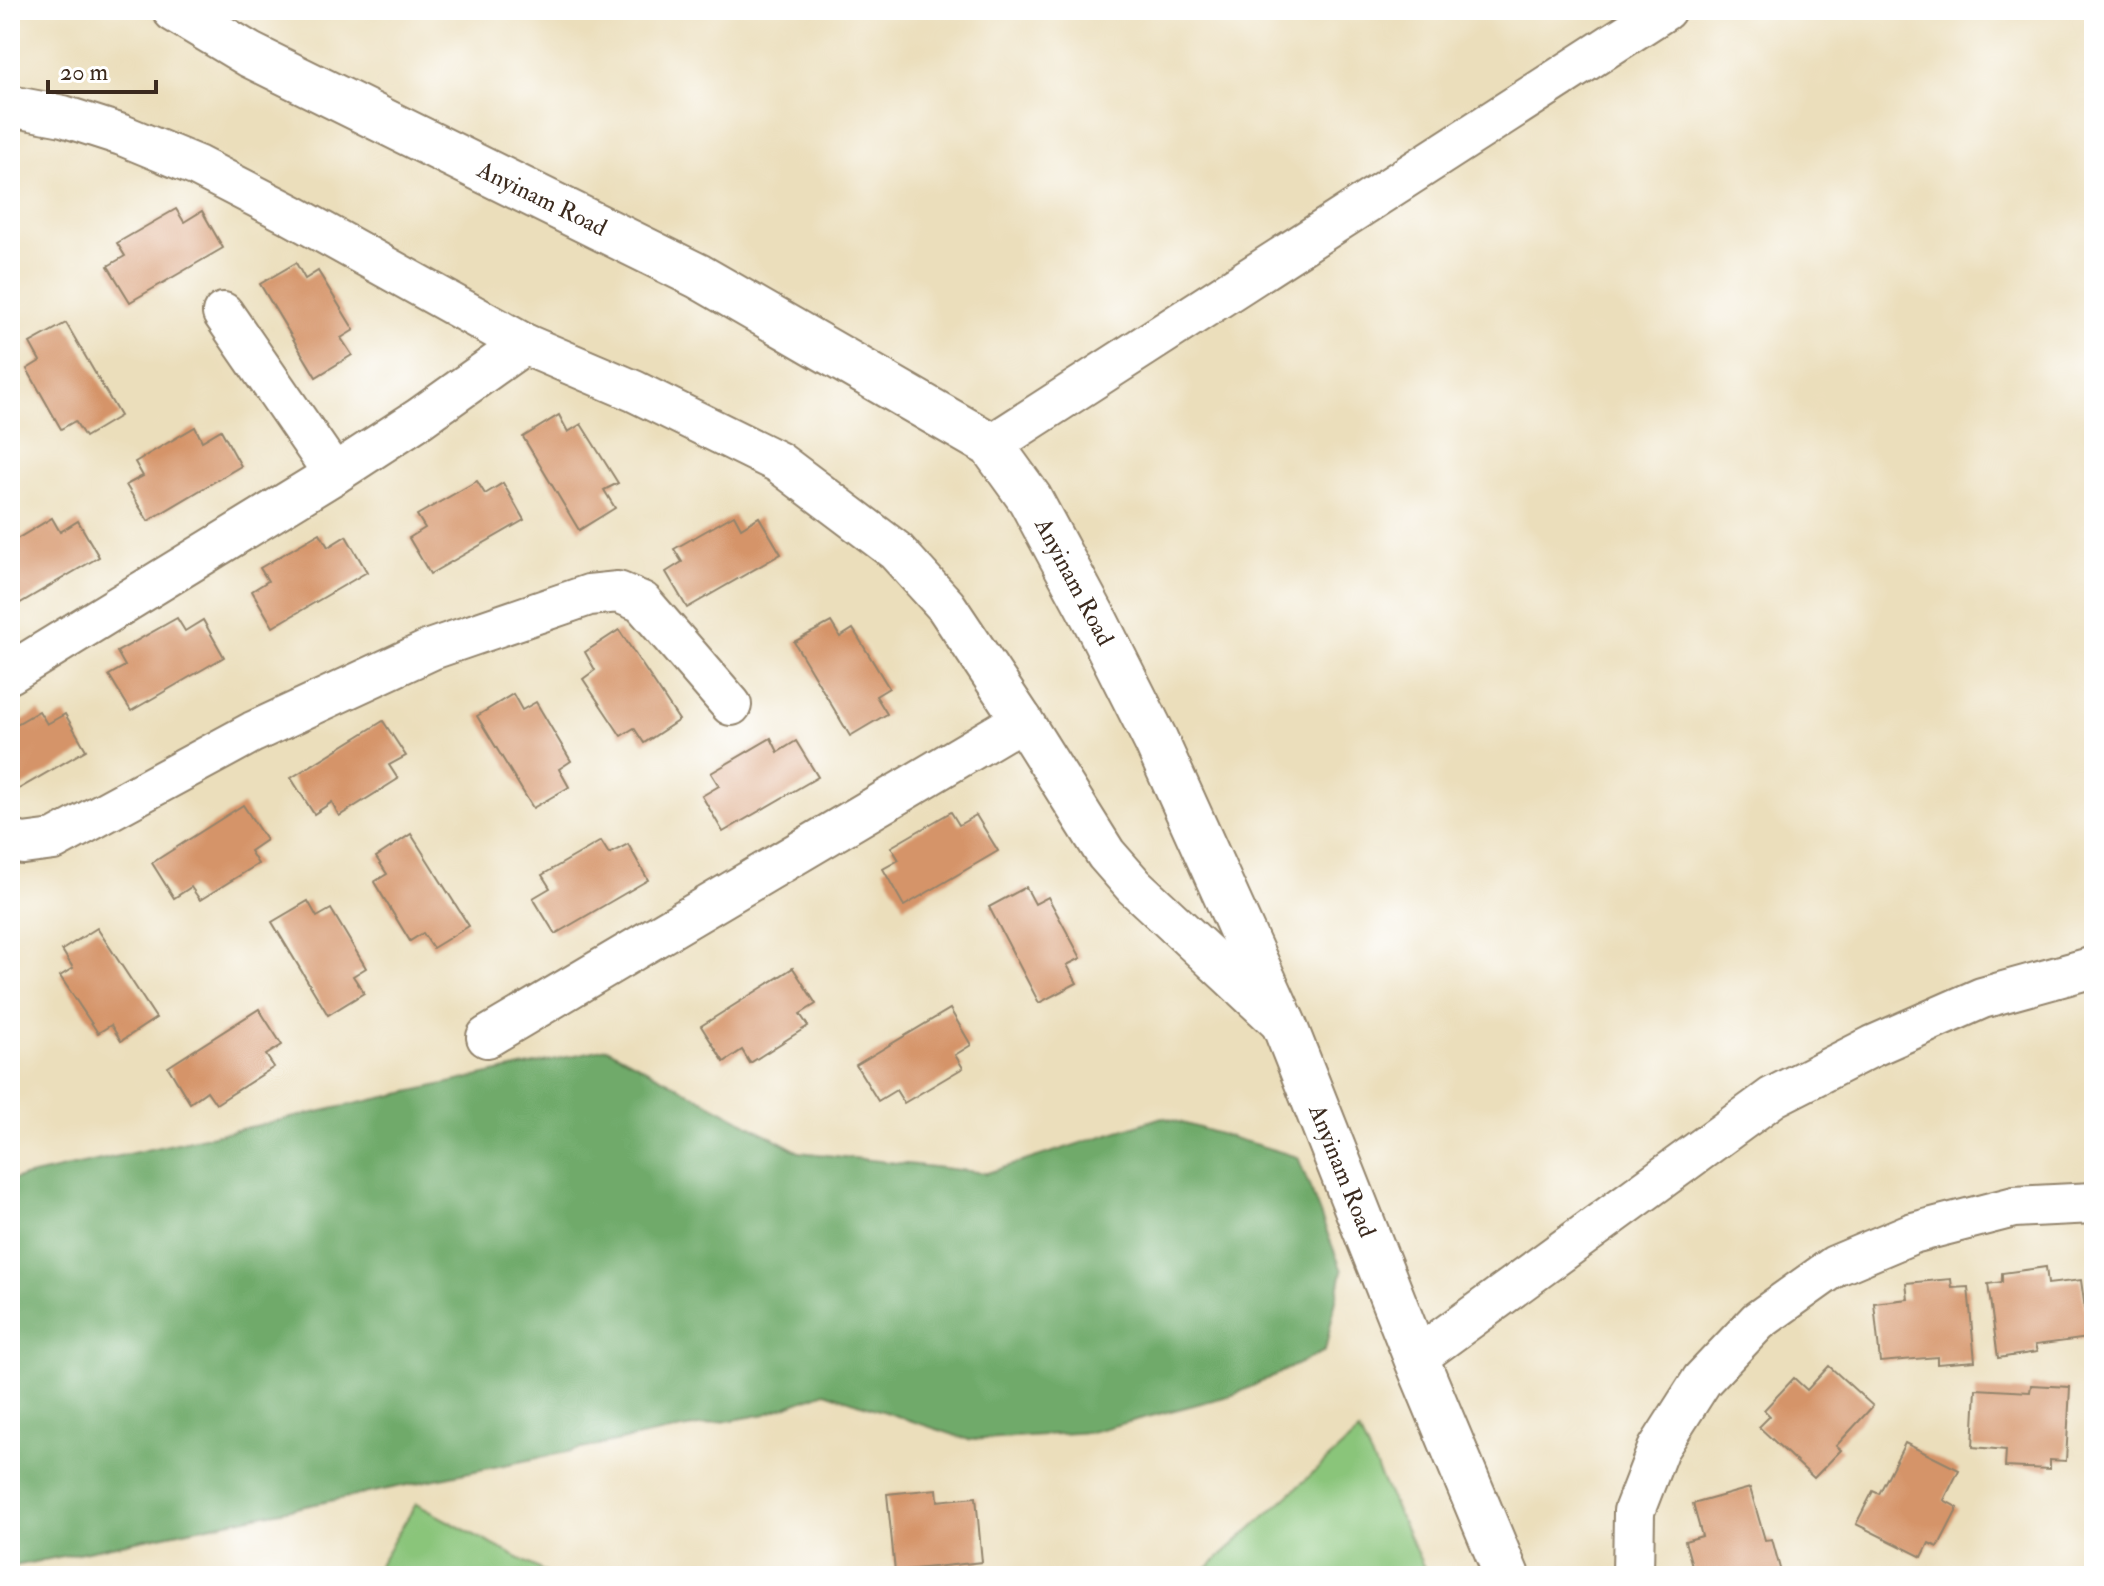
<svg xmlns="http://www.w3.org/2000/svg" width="2104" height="1586" viewBox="0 0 2104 1586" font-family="'IM FELL Double Pica',serif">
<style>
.green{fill:#8ac57a;stroke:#62784c;stroke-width:2}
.forest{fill:#6faa6a;stroke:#556a44;stroke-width:2}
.building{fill:#d59469}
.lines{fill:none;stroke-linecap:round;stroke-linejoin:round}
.minor-casing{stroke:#93846c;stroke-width:44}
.tertiary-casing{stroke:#93846c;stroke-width:48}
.minor{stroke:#fff;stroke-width:40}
.tertiary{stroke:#fff;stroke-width:44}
.labels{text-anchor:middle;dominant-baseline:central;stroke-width:7;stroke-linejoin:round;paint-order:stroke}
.street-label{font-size:24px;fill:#3b2a1e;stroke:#fff}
</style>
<rect width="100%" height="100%" fill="#fff"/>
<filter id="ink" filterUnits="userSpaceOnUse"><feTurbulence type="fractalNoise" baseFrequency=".0125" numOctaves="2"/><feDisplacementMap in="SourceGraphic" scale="16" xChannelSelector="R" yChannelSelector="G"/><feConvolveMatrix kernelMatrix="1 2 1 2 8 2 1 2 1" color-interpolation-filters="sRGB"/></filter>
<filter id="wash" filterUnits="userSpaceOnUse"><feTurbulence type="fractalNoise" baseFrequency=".006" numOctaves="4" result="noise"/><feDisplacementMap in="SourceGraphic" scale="32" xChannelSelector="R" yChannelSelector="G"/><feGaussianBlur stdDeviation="1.8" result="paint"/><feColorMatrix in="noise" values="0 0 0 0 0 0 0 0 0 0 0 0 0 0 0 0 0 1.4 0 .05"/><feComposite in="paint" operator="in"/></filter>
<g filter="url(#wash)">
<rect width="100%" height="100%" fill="#ebdebb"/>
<g class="green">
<path d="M1359,1432L1428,1576H1198Z"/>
<path d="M416,1504L552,1576H372Z"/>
</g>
<path class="forest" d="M607,1048L799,1152L987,1173L1162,1117L1298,1157L1342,1271L1325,1351L1236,1394L1090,1432L969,1440L825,1392L766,1414L649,1435L10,1567V1180Z"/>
<g id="blocks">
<g class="building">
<path d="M176,209L184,222L202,211L223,248L130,302L108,266L125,256L117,243Z"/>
<path d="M296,263L305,279L318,271L354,330L341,338L352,355L316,377L260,284Z"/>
<path d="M66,323L120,416L85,437L75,421L61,429L27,369L40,361L30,343Z"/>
<path d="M559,415L568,432L581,424L618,483L604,490L615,508L579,530L523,437Z"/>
<path d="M195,427L202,441L221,430L241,466L148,521L126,485L143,476L135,462Z"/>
<path d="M477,481L485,494L503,483L524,520L430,574L409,538L425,528L417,515Z"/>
<path d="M734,515L741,528L759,517L781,554L687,608L666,572L682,562L674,549Z"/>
<path d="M52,518L60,532L78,521L99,557L10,609V543Z"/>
<path d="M320,533L328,547L346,536L367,572L273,627L252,591L268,581L260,568Z"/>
<path d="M177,618L185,631L203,620L224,657L131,711L109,675L125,666L117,652Z"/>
<path d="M831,622L840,637L853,629L889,688L876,696L887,714L850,736L794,642Z"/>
<path d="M619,630L679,720L644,743L634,728L621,736L583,679L595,670L585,652Z"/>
<path d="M513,694L522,710L536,702L571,761L559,769L569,787L533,808L477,716Z"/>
<path d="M39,711L47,724L65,714L86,750L10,794V728Z"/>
<path d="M383,721L406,756L389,765L398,779L339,816L332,802L314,814L291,778Z"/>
<path d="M771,738L778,752L796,741L818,777L723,832L702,796L719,786L711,773Z"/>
<path d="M243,805L266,840L250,851L258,864L200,900L191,887L174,898L152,863Z"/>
<path d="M951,812L959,825L976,815L998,851L904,906L883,869L899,860L891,847Z"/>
<path d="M411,834L469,926L433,948L423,933L410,941L374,882L387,874L376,857Z"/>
<path d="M601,841L609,854L628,844L648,880L555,934L533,898L550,888L542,875Z"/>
<path d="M1026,887L1035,904L1048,897L1081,958L1067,965L1077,983L1039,1003L989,907Z"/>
<path d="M308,901L317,917L331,909L366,968L353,976L364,993L328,1015L272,922Z"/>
<path d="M97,928L156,1018L121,1041L111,1025L98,1033L60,976L73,968L62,950Z"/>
<path d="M793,968L816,1004L800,1014L808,1026L750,1063L742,1050L724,1062L701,1026Z"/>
<path d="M259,1009L282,1045L266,1055L274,1067L216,1104L207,1091L190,1103L168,1067Z"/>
<path d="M950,1009L971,1045L955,1055L963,1068L904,1103L896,1090L878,1101L856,1065Z"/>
<path d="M2046,1267L2048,1284L2081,1280L2089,1338L2035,1345L2037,1352L1998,1358L1988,1284L2002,1282V1273Z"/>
<path d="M1951,1279L1952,1288L1968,1287L1975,1361L1937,1364V1357L1880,1362L1874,1303L1908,1299L1906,1283Z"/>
<path d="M1829,1366L1873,1406L1836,1446L1841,1450L1814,1478L1759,1427L1770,1416L1764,1410L1794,1378L1807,1390Z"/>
<path d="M2031,1385L2070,1387L2066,1461L2050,1460V1469L2005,1467L2006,1450L1973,1447L1976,1389L2030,1392Z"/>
<path d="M1905,1443L1959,1470L1944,1500L1958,1508L1938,1547L1929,1543L1922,1557L1856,1524L1873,1491L1879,1494Z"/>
<path d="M1750,1488L1765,1540L1772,1539L1782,1576H1695L1685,1541L1702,1536L1693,1504Z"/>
<path d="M937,1489L938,1501L976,1497L982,1562L895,1571L887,1494Z"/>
</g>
</g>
</g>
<g filter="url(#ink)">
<use href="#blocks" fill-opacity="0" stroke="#93846c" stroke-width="2"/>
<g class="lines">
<defs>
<g id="minor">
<path d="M10,106L63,116L122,135L197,166L292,215L524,344L634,391L778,462L896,551L946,606L1022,720L1106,854L1134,886L1282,1024"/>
<path d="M223,313L334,474"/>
<path d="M991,445L1665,10"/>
<path d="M10,673L334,474L420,418L524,344"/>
<path d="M10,840L23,844L54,840L253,732L432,649L589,595L618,592L642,602L731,705"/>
<path d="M487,1037L1022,720"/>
<path d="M1416,1358L1773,1097L1873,1046L1982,998L2094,967"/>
<path d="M1633,1576L1634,1511L1658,1449L1702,1380L1758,1321L1835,1266L1913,1233L2014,1207L2094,1203"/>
</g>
<path id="tertiary" d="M175,10L250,55L698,276L991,445L1030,499L1094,618L1156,741L1285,1027L1416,1358L1507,1576"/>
</defs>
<use href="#minor" class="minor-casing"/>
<use href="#tertiary" class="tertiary-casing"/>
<use href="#minor" class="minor"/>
<use href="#tertiary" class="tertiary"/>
</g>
</g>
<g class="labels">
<g class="street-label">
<text transform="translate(542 199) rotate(26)">Anyinam Road</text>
<text transform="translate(1074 582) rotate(62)">Anyinam Road</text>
<text transform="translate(1342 1171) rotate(68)">Anyinam Road</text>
</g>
</g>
<rect width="2104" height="1586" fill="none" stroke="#fff" stroke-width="40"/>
<path d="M48 80v12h108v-12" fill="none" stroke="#3b2a1e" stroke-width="4"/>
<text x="60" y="80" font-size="24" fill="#3b2a1e" stroke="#ffffff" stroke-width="6" paint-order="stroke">20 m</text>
</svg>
